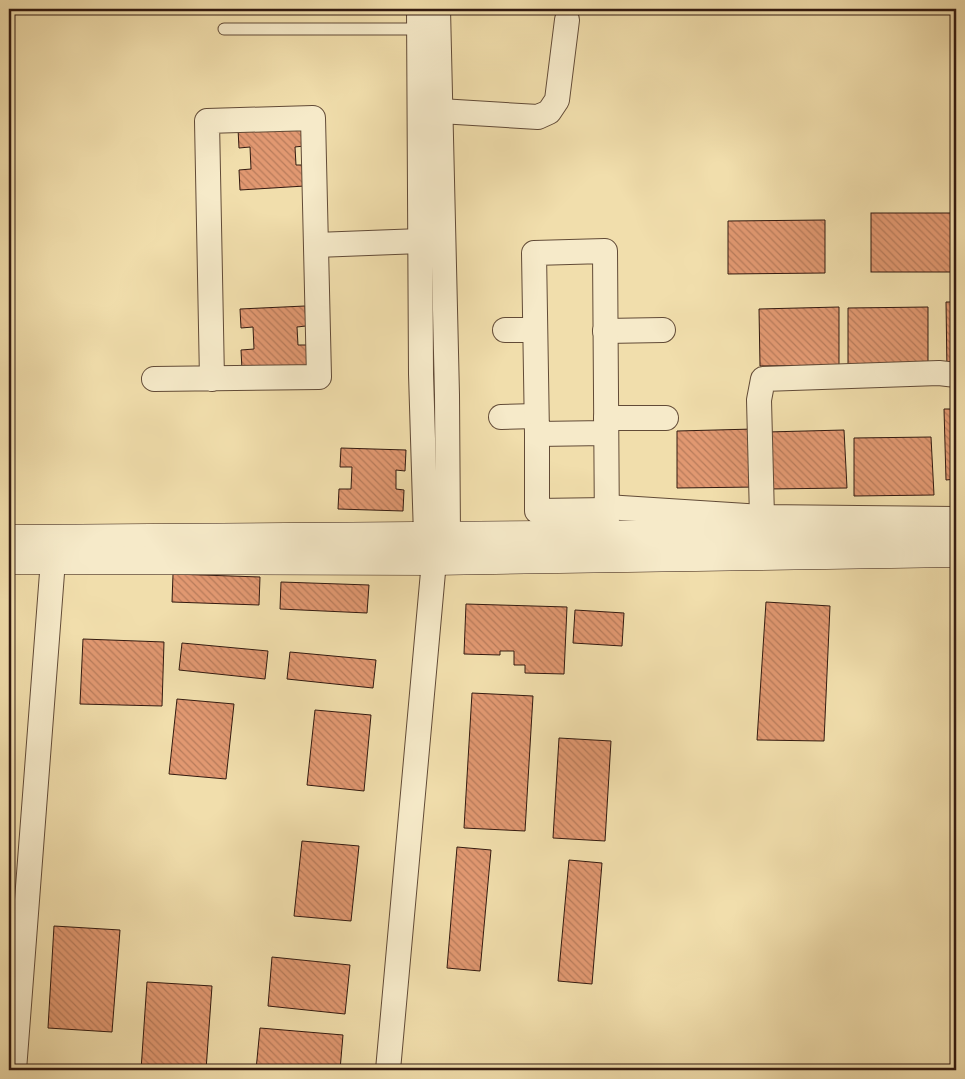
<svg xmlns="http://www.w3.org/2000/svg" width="965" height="1079" viewBox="0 0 965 1079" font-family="'Libre Caslon Text',serif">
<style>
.building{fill:url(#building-back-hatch);stroke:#331a10}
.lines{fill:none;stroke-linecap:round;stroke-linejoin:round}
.lane-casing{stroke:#624b37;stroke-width:13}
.street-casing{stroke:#624b37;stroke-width:26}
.secondary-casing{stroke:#331a10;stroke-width:29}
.lane{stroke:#f6eac9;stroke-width:11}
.street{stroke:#f6eac9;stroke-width:24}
.secondary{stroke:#f6eac9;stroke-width:28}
</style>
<defs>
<pattern id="building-back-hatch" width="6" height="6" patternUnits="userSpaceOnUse" patternTransform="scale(1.25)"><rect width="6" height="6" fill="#e19871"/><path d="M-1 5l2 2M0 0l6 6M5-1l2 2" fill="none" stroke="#b77b5b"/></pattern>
</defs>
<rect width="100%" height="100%" fill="#f1deac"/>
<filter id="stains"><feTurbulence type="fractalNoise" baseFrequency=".004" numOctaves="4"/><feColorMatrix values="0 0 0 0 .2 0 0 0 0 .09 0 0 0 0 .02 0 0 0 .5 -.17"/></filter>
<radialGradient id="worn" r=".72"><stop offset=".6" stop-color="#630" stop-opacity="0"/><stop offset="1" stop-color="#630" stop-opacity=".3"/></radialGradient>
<g class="building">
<path d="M303,125L304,146L295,147L296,165H304L305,186L240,190L239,170L251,169L250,147L239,148L238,129Z"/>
<rect x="871" y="213" width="85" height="59"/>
<path d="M825,220V273L728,274V221Z"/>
<path d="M946,302H956V372H947Z"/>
<path d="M305,306L306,326L297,327L298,345H307V366L242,370L241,350L254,349L253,327L241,328L240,309Z"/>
<path d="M839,307V365L760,366L759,309Z"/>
<path d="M928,307V365L848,366V308Z"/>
<path d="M944,409H956V479L946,480Z"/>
<path d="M754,429L757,487L677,488V431Z"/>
<path d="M844,430L847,488L767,489V432Z"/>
<path d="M931,437L934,495L854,496V438Z"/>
<path d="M341,448L406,450L405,471L396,470V489L404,490L403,511L338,509L339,489H351L352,467H340Z"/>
<path d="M173,574L260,577L259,605L172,602Z"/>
<path d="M281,582L369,585L367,613L280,609Z"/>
<path d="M766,602L830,606L824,741L757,740Z"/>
<path d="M466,604L567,607L564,674L525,673V665H514V651H500V655L464,654Z"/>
<path d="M575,610L624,613L622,646L573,643Z"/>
<path d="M83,639L164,642L162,706L80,704Z"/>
<path d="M182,643L268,651L265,679L179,670Z"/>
<path d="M290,652L376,660L373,688L287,679Z"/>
<path d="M472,693L533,696L525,831L464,828Z"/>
<path d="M177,699L234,704L226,779L169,774Z"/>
<path d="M315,710L371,715L364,791L307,785Z"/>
<path d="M559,738L611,741L605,841L553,838Z"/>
<path d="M302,841L359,846L351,921L294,916Z"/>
<path d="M457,847L491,850L480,971L447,968Z"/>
<path d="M569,860L602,863L592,984L558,981Z"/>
<path d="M54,926L120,930L112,1032L48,1028Z"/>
<path d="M272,957L350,965L345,1014L268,1006Z"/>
<path d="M147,982L212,986L206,1070H141Z"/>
<path d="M260,1028L343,1035L340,1070H256Z"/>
</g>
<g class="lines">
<defs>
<path id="lane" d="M224,29H420"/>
<g id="street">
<path d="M438,9L447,395L448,536L439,551"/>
<path d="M440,111L538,117L549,112L557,100L567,20"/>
<path d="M316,245L421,241"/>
<path d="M505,330H535"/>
<path d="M605,331L663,330"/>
<path d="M154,379L319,377L313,118L207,121L212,379"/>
<path d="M501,417L536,416"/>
<path d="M606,418H666"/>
<path d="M606,433L537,434L534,253L605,251L607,535"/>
<path d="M537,434V511L607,510"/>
<path d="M606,507L762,517"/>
<path d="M955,519L762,517L759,400L763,379L939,373L956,375"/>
<path d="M14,1070L53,560"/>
<path d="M388,1070L434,561L426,536L421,374L419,9"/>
</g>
<g id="secondary">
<path d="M9,539L956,532"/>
<path d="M9,560L434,561L956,553"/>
</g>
</defs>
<use href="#lane" class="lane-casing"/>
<use href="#street" class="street-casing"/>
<use href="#secondary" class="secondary-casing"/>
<use href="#lane" class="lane"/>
<use href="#street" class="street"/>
<use href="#secondary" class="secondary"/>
</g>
<rect width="965" height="1079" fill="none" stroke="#f1deac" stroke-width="30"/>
<rect x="10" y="10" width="945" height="1059" fill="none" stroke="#331a10" stroke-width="2.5"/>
<rect x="15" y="15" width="935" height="1049" fill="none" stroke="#331a10"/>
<rect width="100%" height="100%" filter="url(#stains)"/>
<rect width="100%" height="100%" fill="url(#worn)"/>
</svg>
